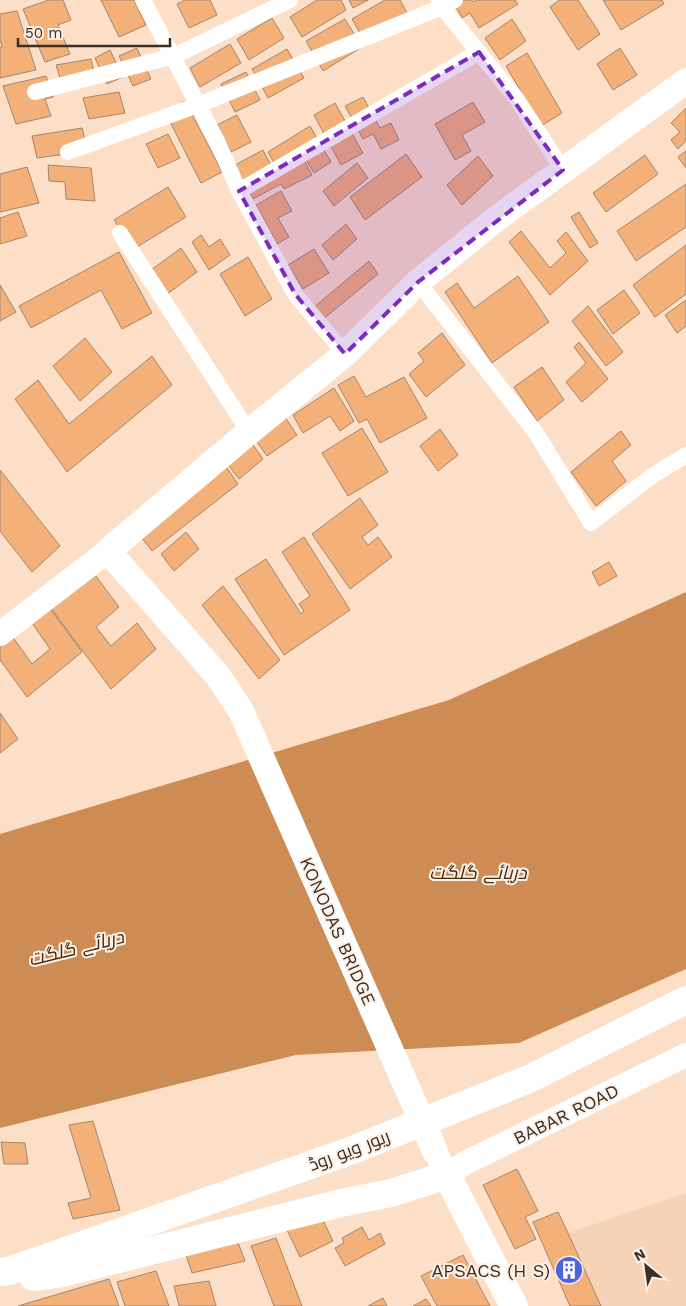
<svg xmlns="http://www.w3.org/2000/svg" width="686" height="1306" viewBox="0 0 686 1306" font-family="'Work Sans',Cairo,sans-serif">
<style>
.built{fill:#f6d3b6}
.water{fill:#cc8c54}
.building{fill:#f3b078;stroke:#a18670}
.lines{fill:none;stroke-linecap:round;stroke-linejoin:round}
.street{stroke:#fff;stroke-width:16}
.secondary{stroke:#fff;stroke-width:24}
.primary{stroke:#fff;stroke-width:26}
.highway{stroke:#fff;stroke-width:28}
.marked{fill:#7b2cbf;fill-opacity:0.2;stroke:#7b2cbf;stroke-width:4;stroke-dasharray:10 6;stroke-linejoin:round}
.labels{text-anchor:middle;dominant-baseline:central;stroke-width:4;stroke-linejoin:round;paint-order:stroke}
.street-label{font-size:18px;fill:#3b2f26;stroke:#fcf0e7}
.poi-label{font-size:18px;fill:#3b2f26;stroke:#fcf0e7;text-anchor:end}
.water-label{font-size:19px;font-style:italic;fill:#442a11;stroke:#fcf0e7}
</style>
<rect width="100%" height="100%" fill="#fddfc7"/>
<path class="built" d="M686,1193V1306H601L568,1233Z"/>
<path class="water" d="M686,592V969L519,1043L296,1055L0,1128V834L449,700Z"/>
<g class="building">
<path d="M49,0H63L71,20L58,25L70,54L45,62L23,9Z"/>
<path d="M101,0H134L146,25L119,37Z"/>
<path d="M185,0H210L217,15L189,28L177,4Z"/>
<path d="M317,0H341L346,10L302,37L290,17Z"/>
<path d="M349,0H368L353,8Z"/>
<path d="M385,0H400L411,20L367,45L352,19Z"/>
<path d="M452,0H472L473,2L477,0H515L518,4L479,28L470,13L462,18Z"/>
<path d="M559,0H578L600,34L578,50L550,7Z"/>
<path d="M603,0H662L664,4L621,30Z"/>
<path d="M17,11L36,70L0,78V47H2L0,39V14Z"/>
<path d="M272,18L284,38L249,60L237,39Z"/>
<path d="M345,19L362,47L323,71L306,41Z"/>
<path d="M512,19L526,41L500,60L485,38Z"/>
<path d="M230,44L241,63L200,87L190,68Z"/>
<path d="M137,48L151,79L133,86L119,56Z"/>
<path d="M620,48L637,75L613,90L597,64Z"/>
<path d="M287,49L304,78L268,98L252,69Z"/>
<path d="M110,50L123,77L107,84L95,58Z"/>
<path d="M527,53L562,113L541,126L506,66Z"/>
<path d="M91,59L95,75L61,81L56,65Z"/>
<path d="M246,72L260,100L235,112L221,84Z"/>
<path d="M46,76L53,97L45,99L51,116L16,124L3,86Z"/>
<path d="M119,92L125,113L89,119L83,98Z"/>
<path d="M363,97L380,128L391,123L399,140L381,149L373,134L363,139L345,106Z"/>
<path d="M185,101L222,172L201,183L165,112Z"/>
<path d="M473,102L485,122L462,135L471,151L455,160L435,124Z"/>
<path d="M335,103L363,153L341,165L314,115Z"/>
<path d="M686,108V141L678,149L671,140L680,132L671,123Z"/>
<path d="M237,115L251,142L231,152L217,125Z"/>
<path d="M310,126L331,162L314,173L302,153L277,168L268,152Z"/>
<path d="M82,128L88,151L37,158L32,136Z"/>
<path d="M168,134L180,158L158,168L146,144Z"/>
<path d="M263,150L275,173L303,158L312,175L284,189L281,184L253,199L235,165Z"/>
<path d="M686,151V168L678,157Z"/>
<path d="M406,154L422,177L365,220L350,197Z"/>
<path d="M645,155L658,174L606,212L593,193Z"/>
<path d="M478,156L493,176L462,205L447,185Z"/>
<path d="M357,163L368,178L334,206L323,191Z"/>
<path d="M48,165L91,168L95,201L66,199L65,182L49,181Z"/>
<path d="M27,167L39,203L0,212V174Z"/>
<path d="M686,184V227L636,261L617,231Z"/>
<path d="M168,187L186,217L132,250L114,220Z"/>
<path d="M281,191L292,211L278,218L289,237L277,244L256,205Z"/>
<path d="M18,212L27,236L0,244V218Z"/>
<path d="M579,212L598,243L590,248L571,217Z"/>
<path d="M346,224L357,239L333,260L322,245Z"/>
<path d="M521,231L550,268L566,253L557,241L566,232L588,261L550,295L509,242Z"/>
<path d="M201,235L209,247L220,239L230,255L209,270L192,242Z"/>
<path d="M686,245V294L655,317L633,285Z"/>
<path d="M181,248L197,272L159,300L143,276Z"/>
<path d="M314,249L329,273L303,289L288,265Z"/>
<path d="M119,252L152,313L122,329L101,290L31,328L19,306Z"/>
<path d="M248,257L272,299L245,316L220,274Z"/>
<path d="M369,261L378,274L322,320L313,308Z"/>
<path d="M518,276L549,322L492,363L445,292L457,283L474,308Z"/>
<path d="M0,285L16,312L0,321Z"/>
<path d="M624,290L640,313L613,334L597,310Z"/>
<path d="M686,300V326L677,333L665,315Z"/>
<path d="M588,306L623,352L606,366L572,321Z"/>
<path d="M442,333L465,365L426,397L409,374L424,361L418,353Z"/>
<path d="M85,338L112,372L80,401L53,366Z"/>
<path d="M579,342L608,379L582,402L566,382L586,363L574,347Z"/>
<path d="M152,356L172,385L67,472L15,399L38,380L69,424Z"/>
<path d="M542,367L564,400L537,421L514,387Z"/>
<path d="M354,376L366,397L404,377L427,418L380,443L367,419L359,423L338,385Z"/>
<path d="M334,388L354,421L340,431L330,416L303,433L293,415Z"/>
<path d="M285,417L297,435L267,456L255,439Z"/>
<path d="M362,428L388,472L348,496L322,453Z"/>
<path d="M440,429L458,455L438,471L420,446Z"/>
<path d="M621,431L631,445L612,461L626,481L596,506L571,472Z"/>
<path d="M251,442L263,459L239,479L226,462Z"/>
<path d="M225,465L238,484L152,551L138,533Z"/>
<path d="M0,470L60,546L32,572L0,531Z"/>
<path d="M360,498L378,525L362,537L368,545L378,537L392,557L350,589L312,534Z"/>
<path d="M186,532L199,549L174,571L161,554Z"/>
<path d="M304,537L350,610L284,655L235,579L266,559L301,614L304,611L299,604L310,596L282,552Z"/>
<path d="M609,562L617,576L599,586L592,572Z"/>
<path d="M89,567L119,607L96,627L111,646L137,623L156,649L111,689L47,603Z"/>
<path d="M223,586L280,660L259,679L202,605Z"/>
<path d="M48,606L82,652L27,697L0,660V642L10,633L32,664L50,649L30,620Z"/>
<path d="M0,713L18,739L0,753Z"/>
<path d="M93,1121L120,1210L73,1219L68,1203L91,1198L69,1125Z"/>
<path d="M1,1142L25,1143L28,1164H4Z"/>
<path d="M517,1169L538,1211L525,1217L536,1239L515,1249L483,1185Z"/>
<path d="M558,1212L568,1233L601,1306H570L533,1222Z"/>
<path d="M320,1214L333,1241L300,1257L287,1230Z"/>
<path d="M362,1227L369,1240L380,1233L385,1244L345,1266L335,1248L344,1243L342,1238Z"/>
<path d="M236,1237L245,1261L192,1273L184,1249Z"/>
<path d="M276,1238L302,1306H274L251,1246Z"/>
<path d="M463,1255L490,1306H437L421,1276Z"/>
<path d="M156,1271L169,1306H125L117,1282Z"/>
<path d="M109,1279L119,1306H18Z"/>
<path d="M209,1281L216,1306H179L174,1286Z"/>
<path d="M383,1298L387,1306H368Z"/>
<path d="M426,1299L431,1306H413Z"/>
</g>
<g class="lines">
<g class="street">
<path d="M143,0L218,143L239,191L295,294L345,354"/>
<path d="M439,0L442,7L516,98L563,170"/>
<path d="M35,92L174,56L290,0"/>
<path d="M68,152L198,105L442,7L455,0"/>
<path d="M239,191L479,52"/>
<path d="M120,233L249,432"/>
<path d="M418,282L536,433L591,523L652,476L686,455"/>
</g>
<g class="secondary">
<path d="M0,634L108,551"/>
<path d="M439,1159L447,1175L465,1163L686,1055"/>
</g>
<path class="primary" d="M435,1151L241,711L218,676L108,551L249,432L345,354L418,282L496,219L686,81"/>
<g class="highway">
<path d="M0,1272L9,1271L350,1151L529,1079L686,1000"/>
<path d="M33,1277L63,1273L341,1203L391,1193L447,1175L514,1306"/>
</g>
</g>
<path class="marked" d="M479,52L563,170L418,282L345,354L295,294L239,191Z"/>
<defs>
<symbol id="building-disc" viewBox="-11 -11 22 22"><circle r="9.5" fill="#4d65da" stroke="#fcf0e7"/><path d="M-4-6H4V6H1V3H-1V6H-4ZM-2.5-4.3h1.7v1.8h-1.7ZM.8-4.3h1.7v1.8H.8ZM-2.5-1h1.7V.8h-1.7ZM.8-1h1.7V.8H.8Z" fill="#fff"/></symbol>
</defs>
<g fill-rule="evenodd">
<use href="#building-disc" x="553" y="1254" width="32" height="32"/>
</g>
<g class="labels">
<g class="street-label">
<text transform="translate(338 931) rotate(66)">KONODAS BRIDGE</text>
<text transform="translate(566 1114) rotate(-26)">BABAR ROAD</text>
<text transform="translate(349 1150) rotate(-21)">ریور ویو روڈ</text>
</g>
<g class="poi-label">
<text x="550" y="1270">APSACS (H S)</text>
</g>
<g class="water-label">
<text x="478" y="872">دریائے گلگت</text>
<text transform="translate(76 948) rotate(-14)">دریائے گلگت</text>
</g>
</g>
<g transform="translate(646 1266) rotate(331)" stroke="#fcf0e7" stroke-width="4" paint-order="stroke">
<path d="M0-4L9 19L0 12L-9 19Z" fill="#3b2f26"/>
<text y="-8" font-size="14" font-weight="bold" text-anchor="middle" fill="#3b2f26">N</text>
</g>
<path d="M18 38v8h152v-8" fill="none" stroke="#3b2f26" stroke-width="2.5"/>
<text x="25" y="38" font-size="15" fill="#3b2f26" stroke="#fcf0e7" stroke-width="4" paint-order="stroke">50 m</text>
</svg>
